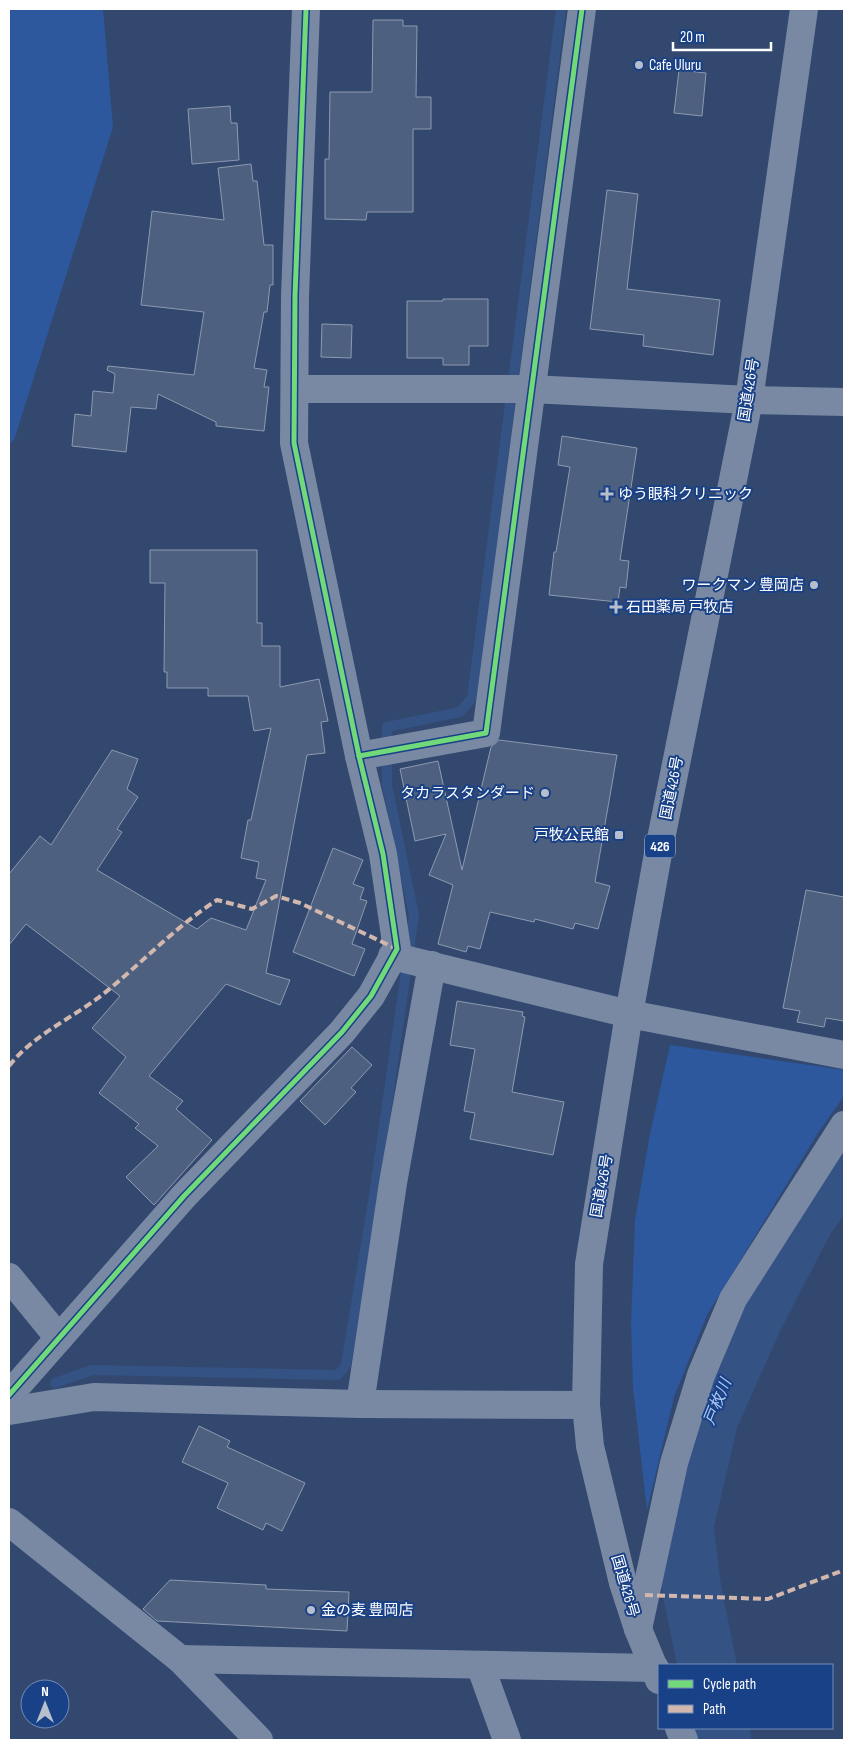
<svg xmlns="http://www.w3.org/2000/svg" width="853" height="1749" viewBox="0 0 853 1749" font-family="'Sofia Sans Condensed','Noto Sans JP',sans-serif">
<style>
.green{fill:#2d589e}
.lines{fill:none;stroke-linecap:round;stroke-linejoin:round}
.stream{stroke:#355285;stroke-width:10}
.river{stroke:#355285;stroke-width:59}
.building{fill:#4e607f;stroke:#8d9ab1}
.minor{stroke:#7989a4;stroke-width:28}
.highway{stroke:#7a89a3;stroke-width:28}
.quiet{stroke:#d1b7ad;stroke-width:4;stroke-dasharray:8 4;stroke-linecap:butt}
.cycleway-casing{stroke:#194187;stroke-width:8}
.cycleway{stroke:#71d979;stroke-width:5}
.poi-dot{fill:#b7bfcc;stroke:#194187;stroke-width:2}
.labels{text-anchor:middle;dominant-baseline:central;stroke-width:4;stroke-linejoin:round;paint-order:stroke}
.shield{fill:#194187;stroke:#bac6db;stroke-width:1}
.shield-label{font-size:14px;font-weight:bold;fill:#fff}
.poi-label{font-size:15px;fill:#fff;stroke:#194187;text-anchor:start}
.street-label{font-size:15px;fill:#fff;stroke:#194187}
.water-label{font-size:16px;font-style:italic;fill:#acc8f4;stroke:#194187}
</style>
<rect width="100%" height="100%" fill="#32486e"/>
<g class="green">
<path d="M9,9H103L113,127L14,440L9,444Z"/>
<path d="M670,1045L844,1070V1096L818,1133L707,1315L674,1397L647,1510L633,1388L631,1323L635,1220L650,1134Z"/>
</g>
<g class="lines">
<path class="stream" d="M55,1383L92,1370L338,1375L346,1365L375,1189L414,915L387,785V727L460,712L472,698L561,9"/>
<g class="river">
<path d="M707,1665L692,1591L684,1526L709,1418L754,1317L805,1219L844,1164"/>
<path d="M719,1728L722,1740"/>
</g>
</g>
<g class="building">
<path d="M373,20H403V26H417L416,97H431V129H413V212H367L366,220L325,219V159H329L330,92H372Z"/>
<path d="M679,70L706,73L702,116L674,113Z"/>
<path d="M230,106L231,123H237L239,160L192,164L188,109Z"/>
<path d="M251,164L253,181H257L264,245H273V285H270L267,312H264L254,368L267,370L264,387H269L264,431L216,426V422L158,394L156,409L131,407L126,452L72,446L75,414L91,416L93,391L113,393L115,374L107,370L108,366L194,375L204,312L141,305L152,211L224,220L218,168Z"/>
<path d="M607,190L638,194L627,289L720,300L713,355L643,346L644,335L590,329Z"/>
<path d="M443,299H488V346H469V365H443V358H407V301H443Z"/>
<path d="M322,324L352,325L351,358L321,357Z"/>
<path d="M562,436L637,448L620,560L629,561L626,588L620,587L618,602L549,595L554,552H556L570,467L558,465Z"/>
<path d="M150,550H257V623H262V646H280V687L319,679L328,721L321,722L325,753L307,755L266,973L290,980L280,1005L226,984L149,1076L183,1101L176,1109L212,1140L154,1205L126,1177L158,1146L135,1128L139,1124L99,1093L126,1057L92,1028L120,996L26,924L9,945V874L40,836L51,845L112,750L138,759L127,789L138,797L117,829L122,832L97,870L197,929L211,918L246,930L266,880L256,878L259,862L241,858L248,820H251L271,728L254,731L248,696H208V688H167V672H164L165,583H150Z"/>
<path d="M499,740L617,755L595,882L610,886L598,929L575,923L573,929L535,919L534,922L490,912L480,949L468,946L466,952L438,944L453,885L429,875L446,834L415,841L400,769L438,761L462,870L491,747Z"/>
<path d="M333,848L363,860L353,884L364,888L360,899L367,901L352,944L365,949L354,976L293,952Z"/>
<path d="M806,890L844,897V1021L826,1018L824,1027L797,1022L800,1011L783,1008Z"/>
<path d="M457,1001L523,1012L522,1016L525,1017L512,1092L564,1102L553,1155L470,1139L475,1113L464,1111L475,1049L450,1045Z"/>
<path d="M352,1047L372,1065L351,1088L356,1092L325,1125L300,1101Z"/>
<path d="M199,1426L230,1441L227,1447L305,1483L282,1531L266,1523L263,1530L217,1508L228,1483L182,1462Z"/>
<path d="M170,1580L266,1585V1589L349,1592L347,1631L157,1621L143,1609Z"/>
</g>
<g class="lines">
<g class="minor">
<path d="M296,389H531L749,400L844,402"/>
<path d="M359,756L486,733L582,9"/>
<path d="M392,956L629,1014L844,1055"/>
<path d="M9,1277L59,1338"/>
<path d="M9,1395L184,1196L342,1032L371,996L397,949L383,854L359,756L294,443L295,296L306,9"/>
<path d="M360,1404L393,1183L432,965"/>
<path d="M9,1411L94,1397L360,1404L586,1405"/>
<path d="M9,1522L180,1659L259,1740"/>
<path d="M638,1629L674,1463L701,1375L733,1299L844,1125"/>
<path d="M180,1659L655,1668"/>
<path d="M480,1665L507,1740"/>
</g>
<g class="highway">
<path d="M659,1680L638,1629L623,1583L590,1446L586,1405L589,1264L629,1014L658,854L749,400L804,9"/>
<path d="M679,1728L684,1740"/>
</g>
<g class="quiet">
<path d="M9,1066C33,1035 71,1019 102,995C141,964 175,927 217,900L252,909L276,896L300,903L397,949"/>
<path d="M645,1595L768,1599L844,1570"/>
</g>
<defs>
<g id="cycleway">
<path d="M359,756L486,733L582,9"/>
<path d="M9,1395L184,1196L342,1032L371,996L397,949L383,854L359,756L294,443L295,296L306,9"/>
</g>
</defs>
<use href="#cycleway" class="cycleway-casing"/>
<use href="#cycleway" class="cycleway"/>
</g>
<g class="poi-dot">
<circle cx="639" cy="65" r="5"/>
<path d="M604.5 486.5h5v5h5v5h-5v5h-5v-5h-5v-5h5z"/>
<circle cx="814" cy="585" r="5"/>
<path d="M613.5 599.5h5v5h5v5h-5v5h-5v-5h-5v-5h5z"/>
<circle cx="545" cy="793" r="5"/>
<rect x="614" y="830" width="10" height="10" rx="2.5"/>
<circle cx="311" cy="1610" r="5"/>
</g>
<g class="labels">
<rect class="shield" x="645" y="834.5" width="30" height="23" rx="4"/>
<g class="shield-label">
<text x="660" y="846">426</text>
</g>
<g class="poi-label">
<text x="649" y="65">Cafe Uluru</text>
<text x="618" y="494">ゆう眼科クリニック</text>
<text x="804" y="585" text-anchor="end">ワークマン 豊岡店</text>
<text x="626" y="607">石田薬局 戸牧店</text>
<text x="535" y="793" text-anchor="end">タカラスタンダード</text>
<text x="609" y="835" text-anchor="end">戸牧公民館</text>
<text x="321" y="1610">金の麦 豊岡店</text>
</g>
<g class="street-label">
<text transform="translate(749 390) rotate(-81)">国道426号</text>
<text transform="translate(672 788) rotate(-79)">国道426号</text>
<text transform="translate(602 1186) rotate(-80)">国道426号</text>
<text transform="translate(625 1586) rotate(74)">国道426号</text>
</g>
<g class="water-label">
<text transform="translate(718 1402) rotate(-68)">戸枚川</text>
</g>
</g>
<rect width="853" height="1749" fill="none" stroke="#ffffff" stroke-width="20"/>
<rect x="658" y="1664" width="175" height="65" fill="#194187" stroke="#758db7"/>
<rect x="668" y="1680" width="25" height="8" fill="#71d979" stroke="#758db7"/>
<text x="703" y="1689" font-size="15" fill="#ffffff">Cycle path</text>
<rect x="668" y="1705" width="25" height="8" fill="#d1b7ad" stroke="#758db7"/>
<text x="703" y="1714" font-size="15" fill="#ffffff">Path</text>
<g transform="translate(45 1704)"><circle r="24" fill="#194187" stroke="#758db7"/>
<path d="M0-4L9 19L0 12L-9 19Z" fill="#b7bfcc"/>
<text y="-8" font-size="14" font-weight="bold" text-anchor="middle" fill="#ffffff">N</text>
</g>
<path d="M673 42v8h98v-8" fill="none" stroke="#ffffff" stroke-width="2.5"/>
<text x="680" y="42" font-size="15" fill="#ffffff" stroke="#194187" stroke-width="4" paint-order="stroke">20 m</text>
</svg>
